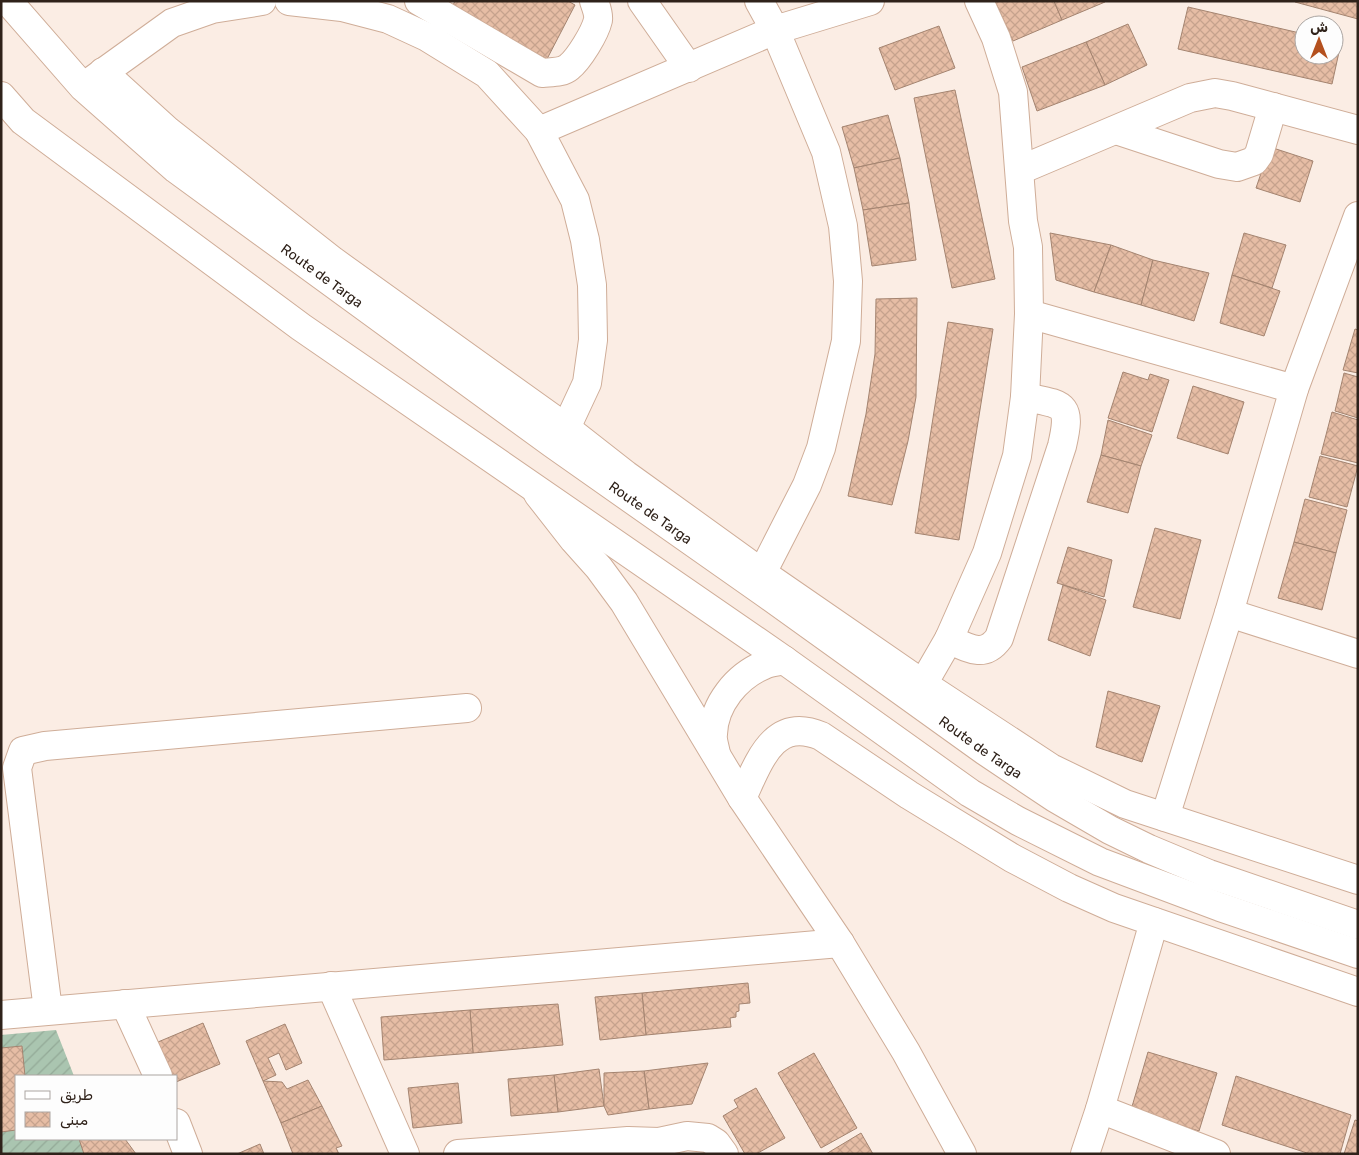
<svg xmlns="http://www.w3.org/2000/svg" width="1359" height="1155" viewBox="0 0 1359 1155" font-family="Rubik,'Noto Naskh Arabic',sans-serif">
<style>
.garden{fill:url(#garden-furrows)}
.building{fill:url(#building-cross-hatch);stroke:#a48470}
.lines{fill:none;stroke-linecap:round;stroke-linejoin:round}
.minor-casing{stroke:#cfad98;stroke-width:30}
.major-casing{stroke:#cfad98;stroke-width:30}
.minor{stroke:#fff;stroke-width:28}
.major{stroke:#fff;stroke-width:28}
.labels{text-anchor:middle;dominant-baseline:central;stroke-width:5;stroke-linejoin:round;paint-order:stroke}
.street-label{font-size:14px;fill:#2f221a;stroke:#fdfdfd}
</style>
<defs>
<pattern id="garden-furrows" width="10" height="10" patternUnits="userSpaceOnUse" patternTransform="scale(1.25)"><rect width="10" height="10" fill="#aac5b0"/><path d="M-1 1l2-2M0 10L10 0M9 11l2-2" fill="none" stroke="#93a997"/></pattern>
<pattern id="building-cross-hatch" width="8" height="8" patternUnits="userSpaceOnUse" patternTransform="scale(1.25)"><rect width="8" height="8" fill="#e6bda5"/><path d="M0 0l8 8M0 8l8-8" fill="none" stroke="#c6a28d"/></pattern>
</defs>
<rect width="100%" height="100%" fill="#fbede4"/>
<path class="garden" d="M56,1030L74,1076H16V1139H97L103,1154H1V1035Z"/>
<g class="building">
<path d="M455,1H568L575,5L547,59L451,9Z"/>
<path d="M995,1H1054L1062,20L1013,41Z"/>
<path d="M1054,1H1104L1105,2L1062,20Z"/>
<path d="M1358,1V19L1295,2V1Z"/>
<path d="M1188,7L1304,34V55H1334V41L1341,43L1332,84L1178,49Z"/>
<path d="M1128,24L1147,65L1105,85L1086,42Z"/>
<path d="M939,26L955,68L895,90L879,48Z"/>
<path d="M1086,42L1105,85L1037,111L1022,67Z"/>
<path d="M955,90L995,279L952,288L914,98Z"/>
<path d="M888,115L900,158L854,168L842,127Z"/>
<path d="M1270,147L1313,161L1300,202L1256,188Z"/>
<path d="M900,158L909,203L863,210L854,168Z"/>
<path d="M909,203L916,260L872,266L863,210Z"/>
<path d="M1050,233L1111,245L1094,292L1056,280Z"/>
<path d="M1244,233L1286,245L1272,288L1232,275Z"/>
<path d="M1111,245L1153,260L1141,305L1094,292Z"/>
<path d="M1153,260L1209,273L1194,321L1141,305Z"/>
<path d="M1232,275L1280,291L1264,336L1220,323Z"/>
<path d="M917,298L916,397L908,441L892,505L848,496L866,414L875,354L876,299Z"/>
<path d="M948,322L993,329L959,540L915,533Z"/>
<path d="M1355,329L1358,330V373L1343,370Z"/>
<path d="M1123,372L1148,380L1150,374L1169,380L1152,432L1108,418Z"/>
<path d="M1344,373L1358,377V418L1335,411Z"/>
<path d="M1193,386L1244,402L1228,454L1177,438Z"/>
<path d="M1332,412L1358,420V463L1321,454Z"/>
<path d="M1108,420L1152,435L1141,466L1101,455Z"/>
<path d="M1101,455L1141,466L1128,513L1087,502Z"/>
<path d="M1320,456L1358,466L1347,507L1309,497Z"/>
<path d="M1305,499L1347,510L1336,553L1294,542Z"/>
<path d="M1155,528L1201,540L1180,619L1133,607Z"/>
<path d="M1294,542L1336,553L1322,610L1278,598Z"/>
<path d="M1068,547L1112,560L1104,597L1057,583Z"/>
<path d="M1063,585L1106,600L1090,656L1048,640Z"/>
<path d="M1108,691L1160,706L1142,762L1096,747Z"/>
<path d="M748,983L750,1003L739,1004V1011L736,1012V1017L730,1018L731,1027L646,1035L642,993Z"/>
<path d="M642,993L646,1035L600,1040L595,997Z"/>
<path d="M558,1004L563,1045L473,1053L470,1010Z"/>
<path d="M470,1010L473,1053L384,1060L381,1017Z"/>
<path d="M203,1023L220,1064L176,1082V1076H172L158,1042Z"/>
<path d="M285,1024L302,1063L286,1070L279,1053L268,1058L276,1075L263,1081L246,1041Z"/>
<path d="M22,1046L25,1076H16V1130L1,1132V1048Z"/>
<path d="M1148,1052L1217,1073L1199,1131L1131,1110Z"/>
<path d="M814,1053L857,1128L821,1148L778,1073Z"/>
<path d="M708,1063L692,1104L649,1109L644,1071Z"/>
<path d="M599,1069L604,1106L558,1112L554,1075Z"/>
<path d="M644,1071L649,1109L608,1115L604,1106V1073Z"/>
<path d="M554,1075L558,1112L511,1116L508,1079Z"/>
<path d="M1236,1076L1351,1115L1340,1154H1310L1222,1125Z"/>
<path d="M308,1080L322,1106L281,1123L263,1081L282,1082L287,1089Z"/>
<path d="M458,1083L462,1123L413,1128L408,1088Z"/>
<path d="M756,1088L785,1138L756,1154H745L723,1116L738,1107L734,1100Z"/>
<path d="M322,1106L342,1146L336,1148L339,1154H293L281,1123Z"/>
<path d="M1355,1120L1358,1121V1154H1344Z"/>
<path d="M861,1133L873,1154H826Z"/>
<path d="M79,1139H125L136,1154H84Z"/>
<path d="M260,1144L264,1154H237Z"/>
</g>
<g class="lines">
<defs>
<g id="minor">
<path d="M289,1L342,7L388,19L427,37L487,74L539,131L575,200L585,240L592,285L593,340L587,383L566,428"/>
<path d="M419,1L542,73C551,72 562,73 569,67C579,59 595,33 598,20C599,14 596,7 594,1"/>
<path d="M642,1L689,68"/>
<path d="M759,1L775,30L826,152L843,226L848,281L846,341L821,448L807,485L762,573"/>
<path d="M103,72L168,131L333,261L566,428L626,475L762,573L923,684L1051,768L1125,804L1358,880"/>
<path d="M90,82L172,23L212,9L262,1"/>
<path d="M1116,130L1219,164L1237,167L1254,161L1259,154L1273,107"/>
<path d="M539,131L775,30L870,1"/>
<path d="M1020,170L1190,98L1215,93L1232,96L1358,130"/>
<path d="M1029,314L1294,389"/>
<path d="M538,494L574,540L599,568L624,602L742,798L840,943L906,1052L962,1154"/>
<path d="M1229,613L1358,654"/>
<path d="M949,639C968,648 984,659 999,638L1062,446C1072,403 1064,405 1025,397"/>
<path d="M923,684L949,639L987,553L1017,456L1025,397L1029,314L1028,247L1023,221L1013,92L996,38L979,1"/>
<path d="M716,754C715,747 712,740 713,734C714,704 737,676 764,665C770,662 777,662 784,660"/>
<path d="M742,798C759,762 773,716 821,736L909,795L1012,858L1069,888L1114,908L1358,992"/>
<path d="M1165,817L1229,613L1294,389L1358,216"/>
<path d="M331,986L405,1154"/>
<path d="M125,1004L158,1076"/>
<path d="M48,1010L17,768L23,751L45,746L467,708"/>
<path d="M1,1015L840,943"/>
<path d="M1100,1109L1216,1154"/>
<path d="M176,1123L188,1154"/>
<path d="M458,1154L628,1141L659,1142L687,1136L708,1138L716,1143L724,1154"/>
<path d="M1085,1154L1100,1109L1154,922"/>
</g>
<g id="major">
<path id="s1" d="M8,1L83,87L176,169L553,444L765,593L985,751L1055,798L1110,830L1149,849L1209,874L1358,925"/>
<path d="M1,96L23,121L301,327L784,660L970,793L1018,821L1100,862L1220,907L1358,954"/>
</g>
</defs>
<use href="#minor" class="minor-casing"/>
<use href="#major" class="major-casing"/>
<use href="#minor" class="minor"/>
<use href="#major" class="major"/>
</g>
<g class="labels">
<g class="street-label">
<text stroke="none"><textPath href="#s1" startOffset="419">Route de Targa</textPath></text>
<text stroke="none"><textPath href="#s1" startOffset="824">Route de Targa</textPath></text>
<text stroke="none"><textPath href="#s1" startOffset="1229">Route de Targa</textPath></text>
</g>
</g>
<rect width="1359" height="1155" fill="none" stroke="#2f221a" stroke-width="5"/>
<rect x="15" y="1075" width="162" height="65" fill="#fdfdfd" stroke="#aba5a2"/>
<rect x="25" y="1091" width="25" height="8" fill="#ffffff" stroke="#aba5a2"/>
<text x="60" y="1100" font-size="15" fill="#2f221a">طريق</text>
<rect x="25" y="1112" width="25" height="15" fill="url(#building-cross-hatch)" stroke="#aba5a2"/>
<text x="60" y="1125" font-size="15" fill="#2f221a">مبنى</text>
<g transform="translate(1319 40)"><circle r="24" fill="#fdfdfd" stroke="#aba5a2"/>
<path d="M0-4L9 19L0 12L-9 19Z" fill="#b4501e"/>
<text y="-8" font-size="14" font-weight="bold" text-anchor="middle" fill="#2f221a">ش</text>
</g>
</svg>
